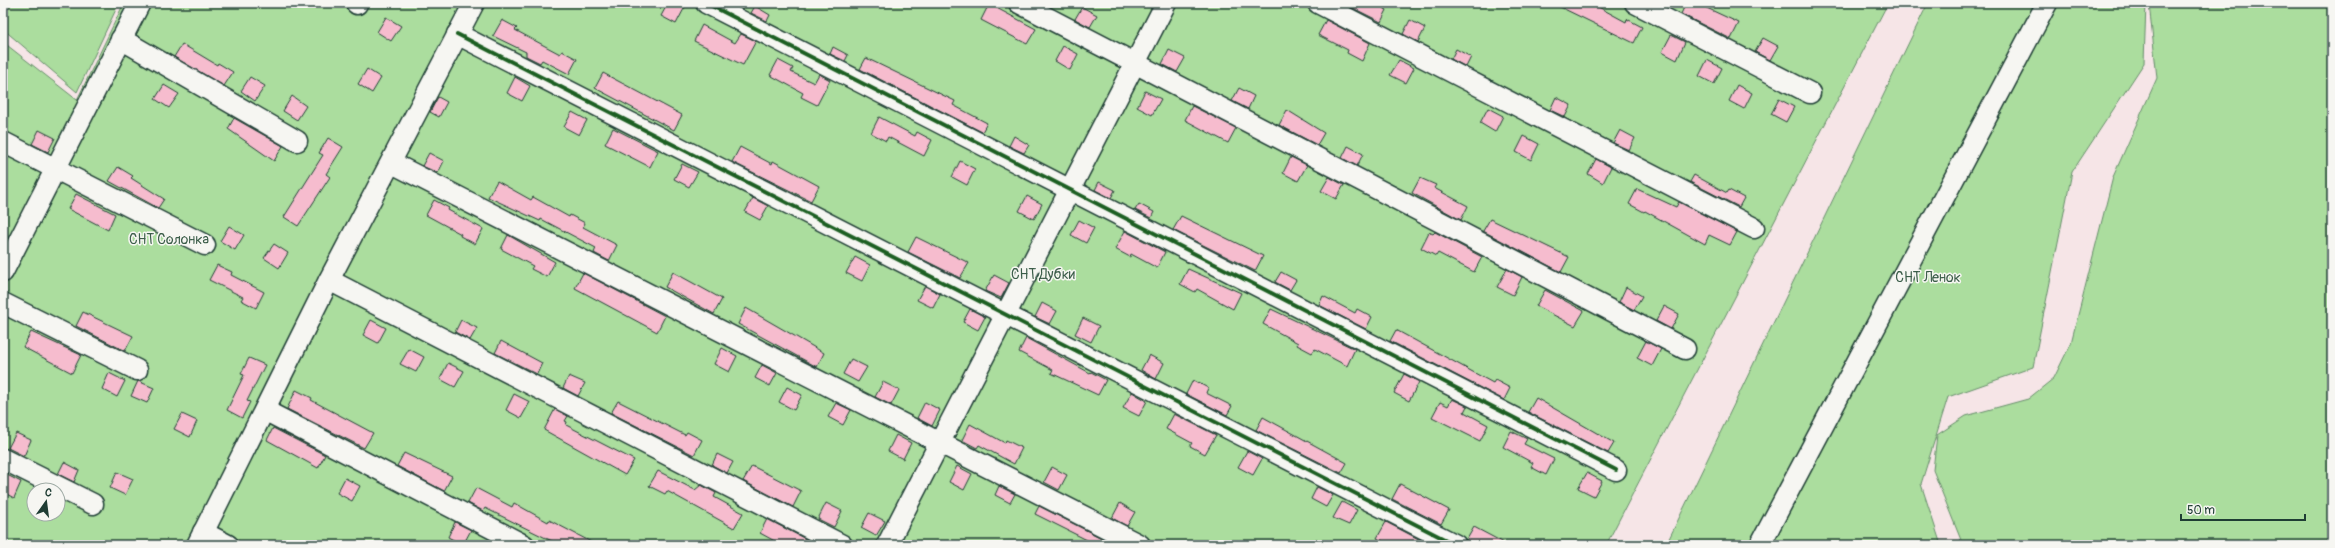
<svg xmlns="http://www.w3.org/2000/svg" width="2335" height="548" viewBox="0 0 2335 548" font-family="Pangolin,sans-serif">
<style>
.green{fill:#abdd9e;stroke:#658d69;fill-rule:evenodd}
.building{fill:#f6bcce;stroke:#1f3d34}
.lines{fill:none;stroke-linecap:round;stroke-linejoin:round}
.minor-casing{stroke:#1f3d34;stroke-width:23}
.minor{stroke:#f6f6f2;stroke-width:20}
.cycleway-casing{stroke:#f6f6f2;stroke-width:6}
.cycleway{stroke:#1b5e20;stroke-width:4}
.labels{text-anchor:middle;dominant-baseline:central;stroke-width:3;stroke-linejoin:round;paint-order:stroke}
.park-label{font-size:14px;fill:#3b5d49;stroke:#f6f6f2}
</style>
<rect width="100%" height="100%" fill="#f6e5e7"/>
<filter id="ink" filterUnits="userSpaceOnUse"><feTurbulence type="fractalNoise" baseFrequency=".025" numOctaves="2"/><feDisplacementMap in="SourceGraphic" scale="8" xChannelSelector="R" yChannelSelector="G"/><feConvolveMatrix kernelMatrix="1 2 1 2 8 2 1 2 1" color-interpolation-filters="sRGB"/></filter>
<g filter="url(#ink)">
<g class="green">
<path d="M3,3H119L77,92L3,29Z"/>
<path d="M124,3H1888L1606,545H3V42L77,100ZM34,490H58V514H34Z"/>
<path d="M1928,3H2146L2144,63L2072,172L2033,367L1948,397L1921,484L1941,545H1666Z"/>
<path d="M2149,3H2332V545H1963L1933,470L1937,435L1966,416L2028,399L2054,378L2071,343L2113,177L2157,78Z"/>
</g>
<g class="building">
<path d="M668,3H687L676,24L661,16Z"/>
<path d="M1343,3H1374L1387,10L1381,22Z"/>
<path d="M1552,3H1591L1626,22L1627,19L1642,27L1634,43Z"/>
<path d="M1686,3H1696L1739,23L1731,39L1681,14Z"/>
<path d="M989,4L1036,29L1027,44L981,20Z"/>
<path d="M755,6L770,15L767,21L751,13Z"/>
<path d="M1082,7L1097,15L1090,27L1075,19Z"/>
<path d="M386,17L401,26L391,41L377,32Z"/>
<path d="M502,20L517,28L515,30L560,54L562,51L577,59L569,74L542,60L540,63L526,56V52L493,36Z"/>
<path d="M1326,20L1370,43L1362,61L1347,53L1348,50L1318,35Z"/>
<path d="M1410,20L1425,28L1418,42L1403,34Z"/>
<path d="M702,25L735,43L741,34L756,41L743,65L694,41Z"/>
<path d="M1671,35L1685,42L1677,60L1662,52Z"/>
<path d="M1763,38L1778,46L1770,60L1755,52Z"/>
<path d="M182,44L217,65L218,63L233,72L224,86L174,57Z"/>
<path d="M1063,46L1078,54L1070,70L1055,61Z"/>
<path d="M833,47L848,55L845,61L830,54Z"/>
<path d="M1456,49L1471,57L1466,67L1451,59Z"/>
<path d="M1169,50L1185,58L1177,72L1162,64Z"/>
<path d="M866,58L955,101L953,105L987,123L982,132L860,69Z"/>
<path d="M778,60L793,68L791,72L814,83L819,74L830,80L817,105L801,97L803,93L770,75Z"/>
<path d="M1399,60L1414,68L1406,83L1390,75Z"/>
<path d="M1707,60L1722,68L1714,84L1699,76Z"/>
<path d="M367,69L381,78L372,93L358,84Z"/>
<path d="M603,73L682,115L674,130L595,88Z"/>
<path d="M250,77L265,86L255,101L241,91Z"/>
<path d="M515,77L530,86L522,101L507,93Z"/>
<path d="M164,85L179,94L169,108L155,99Z"/>
<path d="M1737,85L1752,93L1744,109L1729,101Z"/>
<path d="M1239,88L1254,96L1248,109L1232,101Z"/>
<path d="M1145,91L1161,99L1152,115L1137,107Z"/>
<path d="M292,96L306,106L297,120L283,111Z"/>
<path d="M438,97L447,102L439,117L430,112Z"/>
<path d="M1556,97L1571,105L1565,117L1550,110Z"/>
<path d="M1779,99L1794,107L1786,122L1771,114Z"/>
<path d="M1192,106L1236,128L1228,143L1185,120Z"/>
<path d="M1488,108L1503,116L1495,132L1480,123Z"/>
<path d="M1287,110L1324,133L1317,145L1279,125Z"/>
<path d="M572,112L587,120L579,135L564,127Z"/>
<path d="M879,117L915,136L917,132L932,140L924,156L888,137L886,141L871,133Z"/>
<path d="M234,118L283,146L274,161L228,129Z"/>
<path d="M613,128L658,151L650,167L605,144Z"/>
<path d="M39,130L55,138L48,152L32,144Z"/>
<path d="M1620,130L1635,138L1629,150L1613,143Z"/>
<path d="M1014,136L1029,145L1024,153L1009,146Z"/>
<path d="M1524,136L1539,144L1531,160L1516,152Z"/>
<path d="M328,138L343,147L326,174L330,177L298,226L284,217L323,155L319,153Z"/>
<path d="M1348,146L1363,154L1357,166L1342,158Z"/>
<path d="M740,147L772,164L773,161L819,186L811,201L732,162Z"/>
<path d="M429,153L444,161L438,173L422,166Z"/>
<path d="M1291,157L1307,165L1298,181L1283,173Z"/>
<path d="M1596,159L1611,167L1603,183L1588,174Z"/>
<path d="M960,161L975,169L967,185L952,177Z"/>
<path d="M682,164L698,172L689,187L674,179Z"/>
<path d="M118,167L133,176L131,178L164,199L158,208L109,181Z"/>
<path d="M1694,175L1727,193L1729,190L1744,198L1739,207L1690,182Z"/>
<path d="M1329,177L1344,185L1336,199L1321,191Z"/>
<path d="M1420,178L1436,185L1434,188L1468,206L1461,220L1412,193Z"/>
<path d="M497,181L531,200L533,197L569,217L570,215L585,223L583,227L617,245L609,261L594,253L596,248L541,219L540,221L488,197Z"/>
<path d="M1099,182L1115,190L1111,198L1095,190Z"/>
<path d="M1637,189L1676,207L1679,202L1737,232L1730,245L1709,235L1705,244L1645,211L1644,212L1629,204Z"/>
<path d="M76,194L115,214L108,230L68,209Z"/>
<path d="M1027,196L1042,204L1034,219L1019,211Z"/>
<path d="M753,198L768,206L760,220L745,212Z"/>
<path d="M434,200L449,208L448,210L483,229L475,244L460,236L461,234L426,215Z"/>
<path d="M1139,204L1154,212L1151,218L1135,210Z"/>
<path d="M1181,216L1263,256L1255,271L1173,230Z"/>
<path d="M1490,219L1569,257L1561,272L1483,231Z"/>
<path d="M1079,220L1094,228L1086,243L1071,235Z"/>
<path d="M229,226L244,235L235,250L220,241Z"/>
<path d="M1125,231L1165,252L1157,268L1131,254L1130,257L1115,249Z"/>
<path d="M1429,232L1433,234L1435,232L1482,257L1474,272L1438,253L1436,256L1421,248Z"/>
<path d="M508,235L555,262L547,277L531,269L533,266L501,249Z"/>
<path d="M916,237L969,263L960,278L908,252Z"/>
<path d="M274,244L288,253L279,268L264,258Z"/>
<path d="M855,257L870,265L862,281L846,273Z"/>
<path d="M217,265L232,272L231,275L264,292L256,308L241,300L243,297L209,280Z"/>
<path d="M1188,269L1241,293L1233,309L1197,289L1195,292L1180,284Z"/>
<path d="M1507,269L1522,277L1513,295L1497,287Z"/>
<path d="M673,272L722,299L714,314L665,287Z"/>
<path d="M1281,272L1296,280L1290,290L1275,282Z"/>
<path d="M583,273L665,316L657,332L575,288Z"/>
<path d="M994,275L1009,283L1001,298L985,291Z"/>
<path d="M925,286L940,294L933,308L917,300Z"/>
<path d="M1626,287L1642,296L1634,310L1619,302Z"/>
<path d="M1545,290L1584,311L1575,326L1536,306Z"/>
<path d="M1323,296L1355,313L1357,309L1372,317L1366,329L1319,305Z"/>
<path d="M1042,303L1057,311L1050,324L1035,317Z"/>
<path d="M1664,306L1679,314L1671,329L1656,321Z"/>
<path d="M746,308L824,353L817,367L738,324Z"/>
<path d="M970,309L985,317L978,330L963,322Z"/>
<path d="M1271,309L1355,349L1347,366L1315,349L1312,353L1297,345L1298,343L1263,324Z"/>
<path d="M83,312L133,336L125,351L76,326Z"/>
<path d="M1083,318L1099,326L1091,342L1075,334Z"/>
<path d="M371,320L386,328L378,343L363,335Z"/>
<path d="M461,320L477,328L470,340L455,332Z"/>
<path d="M1396,330L1493,383L1495,380L1510,388L1504,400L1390,341Z"/>
<path d="M31,332L81,355L72,373L23,347Z"/>
<path d="M1026,338L1090,373L1091,372L1106,380L1098,395L1051,373L1053,370L1019,352Z"/>
<path d="M501,341L542,363L537,374L495,353Z"/>
<path d="M1646,341L1661,349L1652,366L1637,358Z"/>
<path d="M722,348L737,356L729,372L714,364Z"/>
<path d="M409,349L424,357L416,372L400,364Z"/>
<path d="M1149,355L1164,363L1156,379L1141,370Z"/>
<path d="M249,358L265,365L247,401L250,402L242,418L227,410L244,375L241,374Z"/>
<path d="M851,359L867,367L858,382L843,374Z"/>
<path d="M448,363L464,371L455,387L440,379Z"/>
<path d="M762,365L777,373L770,386L755,378Z"/>
<path d="M109,373L125,381L117,397L102,389Z"/>
<path d="M1404,374L1419,382L1409,401L1394,393Z"/>
<path d="M569,376L585,383L578,396L563,388Z"/>
<path d="M1193,380L1208,388L1206,393L1232,406L1227,415L1186,394Z"/>
<path d="M138,381L154,388L147,403L131,396Z"/>
<path d="M883,382L899,390L891,405L875,397Z"/>
<path d="M787,387L802,395L794,410L779,402Z"/>
<path d="M296,390L312,398L311,400L373,433L364,448L287,409Z"/>
<path d="M1132,392L1147,401L1139,416L1123,408Z"/>
<path d="M514,394L530,402L521,418L506,410Z"/>
<path d="M1536,398L1614,443L1608,453L1528,412Z"/>
<path d="M1452,399L1467,406L1464,412L1488,425L1480,441L1432,417L1440,402L1448,406Z"/>
<path d="M618,401L685,435L687,432L702,440L694,455L611,413Z"/>
<path d="M925,402L940,410L932,426L917,418Z"/>
<path d="M836,403L851,410L843,425L828,417Z"/>
<path d="M555,409L568,416L565,421L567,422L566,425L634,460L625,475L544,430Z"/>
<path d="M182,414L197,421L190,437L174,429Z"/>
<path d="M1174,414L1216,435L1205,454L1190,446L1192,443L1166,429Z"/>
<path d="M1263,417L1347,463L1341,473L1256,430Z"/>
<path d="M970,424L1005,443L1006,440L1022,448L1014,464L979,445L977,448L962,440Z"/>
<path d="M273,428L325,455L318,468L267,440Z"/>
<path d="M1511,431L1527,439L1524,444L1554,459L1546,475L1531,467L1533,463L1503,447Z"/>
<path d="M16,433L31,440L24,456L8,448Z"/>
<path d="M896,435L911,443L903,459L888,451Z"/>
<path d="M1247,451L1262,459L1253,475L1238,467Z"/>
<path d="M404,453L452,476L444,491L397,466Z"/>
<path d="M717,454L733,462L727,473L712,465Z"/>
<path d="M64,462L79,470L74,482L58,474Z"/>
<path d="M752,466L801,491L793,507L743,481Z"/>
<path d="M957,466L972,474L964,490L949,482Z"/>
<path d="M1052,467L1067,475L1059,490L1044,482Z"/>
<path d="M658,471L695,490L701,485L716,493L714,497L743,513L734,528L667,491L665,494L649,486Z"/>
<path d="M117,472L133,479L125,495L110,488Z"/>
<path d="M3,473L21,482L14,498L3,492Z"/>
<path d="M1587,473L1602,481L1594,496L1578,488Z"/>
<path d="M345,478L360,486L352,501L337,493Z"/>
<path d="M1400,484L1449,510L1441,524L1392,499Z"/>
<path d="M999,486L1015,494L1010,503L995,495Z"/>
<path d="M1317,487L1333,495L1326,507L1311,499Z"/>
<path d="M476,488L512,507L514,503L548,522L549,520L597,545H560L485,508L483,511L468,503Z"/>
<path d="M1342,502L1357,510L1349,525L1333,518Z"/>
<path d="M826,503L842,511L834,527L818,519Z"/>
<path d="M1120,503L1135,512L1127,526L1112,518Z"/>
<path d="M1039,506L1115,545H1087L1089,541L1035,514Z"/>
<path d="M869,513L885,521L876,536L861,528Z"/>
<path d="M767,519L817,545H782L760,533Z"/>
<path d="M455,522L471,530L463,545L448,537Z"/>
<path d="M1386,522L1430,545H1390L1377,538Z"/>
<path d="M1474,527L1508,545H1467L1466,541Z"/>
</g>
<g class="lines">
<defs>
<g id="minor">
<path d="M356,3L357,4"/>
<path d="M706,3L1616,470"/>
<path d="M1019,3L1685,349"/>
<path d="M1318,3L1754,228"/>
<path d="M1635,3L1810,93"/>
<path d="M457,34L1456,545"/>
<path d="M121,39L297,141"/>
<path d="M3,142L205,245"/>
<path d="M392,163L1140,545"/>
<path d="M3,272L140,3"/>
<path d="M329,280L842,545"/>
<path d="M3,303L137,370"/>
<path d="M268,412L524,545"/>
<path d="M3,459L93,504"/>
<path d="M203,532L228,545"/>
<path d="M197,545L329,280L474,3"/>
<path d="M887,545L1166,3"/>
<path d="M1760,545L2047,3"/>
</g>
</defs>
<use href="#minor" class="minor-casing"/>
<use href="#minor" class="minor"/>
<defs>
<g id="cycleway">
<path d="M706,3L1616,470"/>
<path d="M457,34L1456,545"/>
</g>
</defs>
<use href="#cycleway" class="cycleway-casing"/>
<use href="#cycleway" class="cycleway"/>
</g>
</g>
<g class="labels">
<g class="park-label">
<text x="169" y="239">СНТ Солонка</text>
<text x="1043" y="274">СНТ Дубки</text>
<text x="1928" y="277">СНТ Ленок</text>
</g>
</g>
<rect width="2335" height="548" fill="none" stroke="#f6f6f2" stroke-width="16"/>
<rect x="8" y="8" width="2319" height="532" fill="none" stroke="#1f3d34" stroke-width="1.5" filter="url(#ink)"/>
<g transform="translate(46 502) rotate(14)"><circle r="19" fill="#f6f6f2" stroke="#a0aca6"/>
<path d="M0-3L7 15L0 10L-7 15Z" fill="#1f3d34"/>
<text y="-6" font-size="11" font-weight="bold" text-anchor="middle" fill="#1f3d34">С</text>
</g>
<path d="M2181 514v6h124v-6" fill="none" stroke="#1f3d34" stroke-width="2"/>
<text x="2187" y="514" font-size="12" fill="#1f3d34" stroke="#f6f6f2" stroke-width="3" paint-order="stroke">50 m</text>
</svg>
